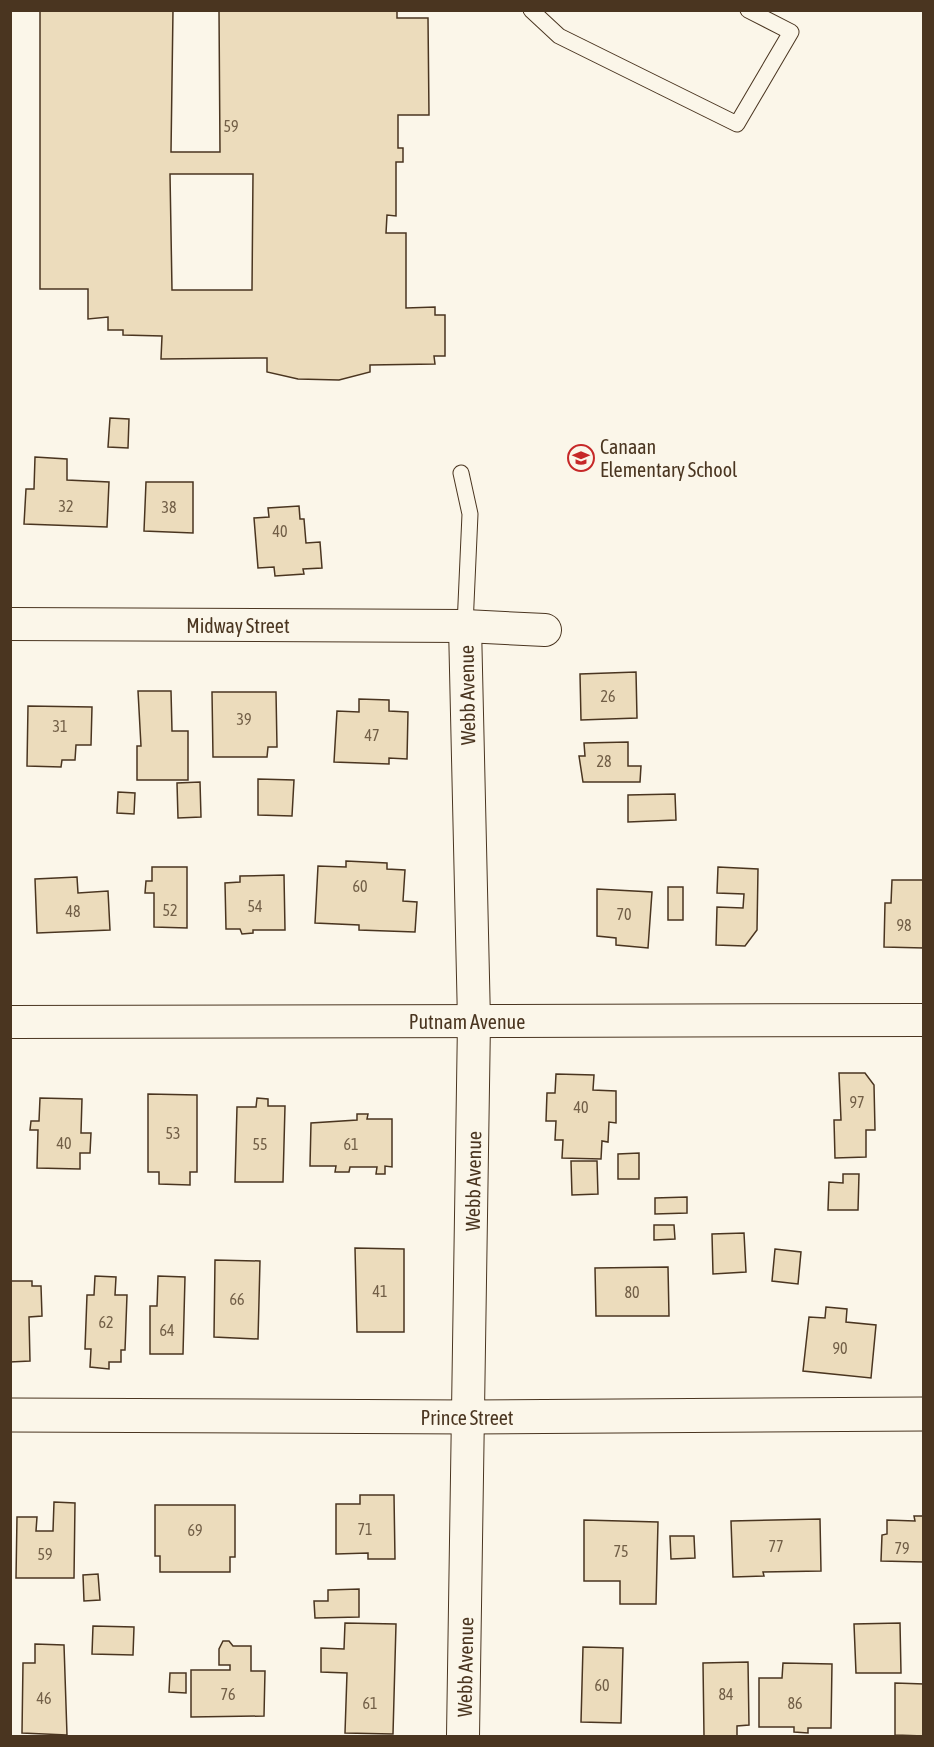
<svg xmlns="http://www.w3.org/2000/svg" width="934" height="1747" viewBox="0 0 934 1747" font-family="'Asap Condensed',sans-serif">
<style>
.building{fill:#ecdcbc;stroke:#4a3520;stroke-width:1.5;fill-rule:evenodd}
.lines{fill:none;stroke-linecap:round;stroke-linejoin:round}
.service-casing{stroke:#4a3520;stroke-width:17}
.minor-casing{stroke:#4a3520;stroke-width:34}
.tertiary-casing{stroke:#4a3520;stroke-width:35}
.service{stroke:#fbf6e9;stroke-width:15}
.minor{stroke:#fbf6e9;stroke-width:32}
.tertiary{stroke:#fbf6e9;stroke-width:33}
.labels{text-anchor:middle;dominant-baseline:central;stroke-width:4.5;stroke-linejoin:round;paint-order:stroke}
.number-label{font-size:16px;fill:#725f47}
.poi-label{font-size:20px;fill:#4a3520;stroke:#fbf6e9;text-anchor:start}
.street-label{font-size:20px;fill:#4a3520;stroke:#fbf6e9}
</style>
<rect width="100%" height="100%" fill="#fbf6e9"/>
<g class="building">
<path d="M40,10H173L171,152H220L219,10H397V18H428L429,115H398V148H403V162H396V216L387,215L386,233H406V308L435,307V315H445V356H434L435,364L370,365V372L339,380L298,379L267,372V358L161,359L162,336L123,335V330H108V317L88,319V289H40ZM170,174H253L252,290H172Z"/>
<path d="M110,418L129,419L128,448L108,447Z"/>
<path d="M35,457L67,459V480L109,482L107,527L24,524L26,489H34Z"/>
<path d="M146,482H193V533L144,531Z"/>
<path d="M299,506L300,519H304L306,543L320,542L322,568L303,569L304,574L275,576L274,567L258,568L254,518L269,517L268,508Z"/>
<path d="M636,672L637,718L581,720L580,674Z"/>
<path d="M138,691H171L172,731H188V780H137V746H141Z"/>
<path d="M212,692H276L277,747H268L267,757H213Z"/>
<path d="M359,699L389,700V711L408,712L407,759L389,758V764L334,762L337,711L359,712Z"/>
<path d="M28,706L92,707L91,745H76L75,760H62L61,767L27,766Z"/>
<path d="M628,742V766H641L640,782H583L579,756H585L584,743Z"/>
<path d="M258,779L294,780L292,816L258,815Z"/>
<path d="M200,782L201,817L178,818L177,783Z"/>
<path d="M118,792L135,793L134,814L117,813Z"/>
<path d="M675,794L676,820L628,822V795Z"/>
<path d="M346,861L387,863V869L405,870L403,901L417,902L415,932L359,930V925L315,923L318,866L346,867Z"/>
<path d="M152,867H187V928L154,927V893H145L146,881H152Z"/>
<path d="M718,867L758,869L757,930L745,946L716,945L717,907L743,908L744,894L717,893Z"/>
<path d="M284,875L285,930H253V933L242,934L240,929H226L225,883L240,882V876Z"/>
<path d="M77,877L78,893L108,891L110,930L37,933L35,879Z"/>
<path d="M892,880H924V948L884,947L885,903H891Z"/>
<rect x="668" y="887" width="15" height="33"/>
<path d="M597,889L652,892L648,948L616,945V938L597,936Z"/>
<path d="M839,1073H865L874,1085L875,1130H866V1157L835,1158L834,1120H841Z"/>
<path d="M556,1074L594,1075L593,1090L616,1091V1123L609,1122L608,1142L602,1141L601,1159L562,1158L563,1140H555L556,1121H546L547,1093H555Z"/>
<path d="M148,1094L197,1095V1172H190V1185L159,1184V1172H148Z"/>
<path d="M40,1098L82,1099L81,1133H91L90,1153H80V1169L37,1168L38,1130H30L31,1121H39Z"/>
<path d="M257,1098L268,1099V1106H285L283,1182H235L237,1107H256Z"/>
<path d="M357,1114H368L367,1119H392V1167L385,1166V1174H376L377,1167H350L349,1172H335L336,1166H310L311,1123L357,1120Z"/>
<path d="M639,1153V1179H618V1154Z"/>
<path d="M571,1161H597L598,1194L572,1195Z"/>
<path d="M843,1174H859L858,1210H828L829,1182L843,1183Z"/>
<path d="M687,1197V1213L655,1214V1198Z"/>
<path d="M654,1225H674L675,1239L654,1240Z"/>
<path d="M744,1233L746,1272L713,1274L712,1234Z"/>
<path d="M355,1248L404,1249V1332H357Z"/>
<path d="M775,1249L801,1252L798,1284L772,1281Z"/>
<path d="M215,1260L260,1261L258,1339L214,1337Z"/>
<path d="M668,1267L669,1316H596L595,1268Z"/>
<path d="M95,1276L116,1277L115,1295H127L125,1350H121V1362H109V1369L90,1367L91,1349H85L87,1295H94Z"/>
<path d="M158,1276L185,1277L183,1354H150V1306H157Z"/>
<path d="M10,1281H32V1286H41L42,1316L29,1317L30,1361L10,1362Z"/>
<path d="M826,1307L847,1309L846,1322L876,1325L871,1378L803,1371L809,1317L825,1318Z"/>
<path d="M360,1495H394L395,1559H368V1553L336,1554V1504H360Z"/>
<path d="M54,1502L75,1503L74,1578H16L17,1517H37L36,1531H53Z"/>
<path d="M155,1505H235V1557H230V1572H160V1556H155Z"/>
<path d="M914,1516H924V1562L881,1561L882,1535L887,1534V1520L915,1521Z"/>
<path d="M820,1519L821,1571L763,1572L764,1576L733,1577L731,1521Z"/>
<path d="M584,1520L658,1522L656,1604H620V1581H584Z"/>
<path d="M670,1536H694L695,1558L671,1559Z"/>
<path d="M98,1574L100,1600L84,1601L83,1575Z"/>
<path d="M359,1589V1617L315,1618L314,1601H328V1590Z"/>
<path d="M345,1623L396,1624L393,1734L345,1733L347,1673L321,1672V1648L344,1649Z"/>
<path d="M900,1623L901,1673H856L854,1624Z"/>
<path d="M93,1626L134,1627L133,1655L92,1654Z"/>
<path d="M223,1641H229L233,1646H251V1671H265L264,1716L191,1717V1670H230V1665H219V1649Z"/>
<path d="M35,1644L64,1645L67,1735L22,1733L23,1663H35Z"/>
<path d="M583,1647L623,1648L621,1723L581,1722Z"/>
<path d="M748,1662L749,1725L737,1726V1736H704L703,1663Z"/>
<path d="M783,1663L832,1664L831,1728H808V1733L794,1732V1727H759V1678H782Z"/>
<path d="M170,1673H186V1693L169,1692Z"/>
<path d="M895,1683L924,1684V1736L895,1735Z"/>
</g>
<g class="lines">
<defs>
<g id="service">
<path d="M531,10L559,36L737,124L791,32L748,10"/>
<path d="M461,473L470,514L465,626"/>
</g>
<g id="minor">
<path d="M10,624L465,626L545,630"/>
<path d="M10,1022L924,1020"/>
<path d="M463,1736L474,1021L465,626"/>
</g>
<path id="tertiary" d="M10,1415L470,1417L924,1414"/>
</defs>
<use href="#service" class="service-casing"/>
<use href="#minor" class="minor-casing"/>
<use href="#tertiary" class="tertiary-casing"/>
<use href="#service" class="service"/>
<use href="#minor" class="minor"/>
<use href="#tertiary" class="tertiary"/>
</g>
<defs>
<symbol id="school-ring" viewBox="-11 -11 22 22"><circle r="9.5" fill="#fbf6e9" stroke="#c62828" stroke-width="1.5"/><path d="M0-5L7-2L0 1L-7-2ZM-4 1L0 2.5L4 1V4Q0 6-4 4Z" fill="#c62828"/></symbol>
</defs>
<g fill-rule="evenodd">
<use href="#school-ring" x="566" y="443" width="30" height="30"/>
</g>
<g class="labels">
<g class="number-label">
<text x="231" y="126">59</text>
<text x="66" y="506">32</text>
<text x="169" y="507">38</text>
<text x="280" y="531">40</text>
<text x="608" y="696">26</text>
<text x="244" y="719">39</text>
<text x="60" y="726">31</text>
<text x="372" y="735">47</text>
<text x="604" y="761">28</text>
<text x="360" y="886">60</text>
<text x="255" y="906">54</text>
<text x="170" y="910">52</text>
<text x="73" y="911">48</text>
<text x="624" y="914">70</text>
<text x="904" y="925">98</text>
<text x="857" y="1102">97</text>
<text x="581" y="1107">40</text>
<text x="173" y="1133">53</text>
<text x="64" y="1143">40</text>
<text x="260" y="1144">55</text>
<text x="351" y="1144">61</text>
<text x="380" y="1291">41</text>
<text x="632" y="1292">80</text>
<text x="237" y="1299">66</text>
<text x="106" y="1322">62</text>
<text x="167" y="1330">64</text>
<text x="840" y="1348">90</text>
<text x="365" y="1529">71</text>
<text x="195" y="1530">69</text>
<text x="776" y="1546">77</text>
<text x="902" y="1548">79</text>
<text x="621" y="1551">75</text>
<text x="45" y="1554">59</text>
<text x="602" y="1685">60</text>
<text x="228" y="1694">76</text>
<text x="726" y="1694">84</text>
<text x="44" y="1698">46</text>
<text x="370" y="1703">61</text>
<text x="795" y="1703">86</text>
</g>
<g class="poi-label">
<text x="600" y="446">Canaan<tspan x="600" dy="23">Elementary School</tspan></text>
</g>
<g class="street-label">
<text x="238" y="625">Midway Street</text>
<text transform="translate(467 695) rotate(-91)">Webb Avenue</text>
<text x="467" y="1021">Putnam Avenue</text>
<text transform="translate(473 1181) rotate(-89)">Webb Avenue</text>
<text x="467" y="1417">Prince Street</text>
<text transform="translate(465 1667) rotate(-89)">Webb Avenue</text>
</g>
</g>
<rect width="934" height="1747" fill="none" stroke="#4a3520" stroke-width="24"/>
</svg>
